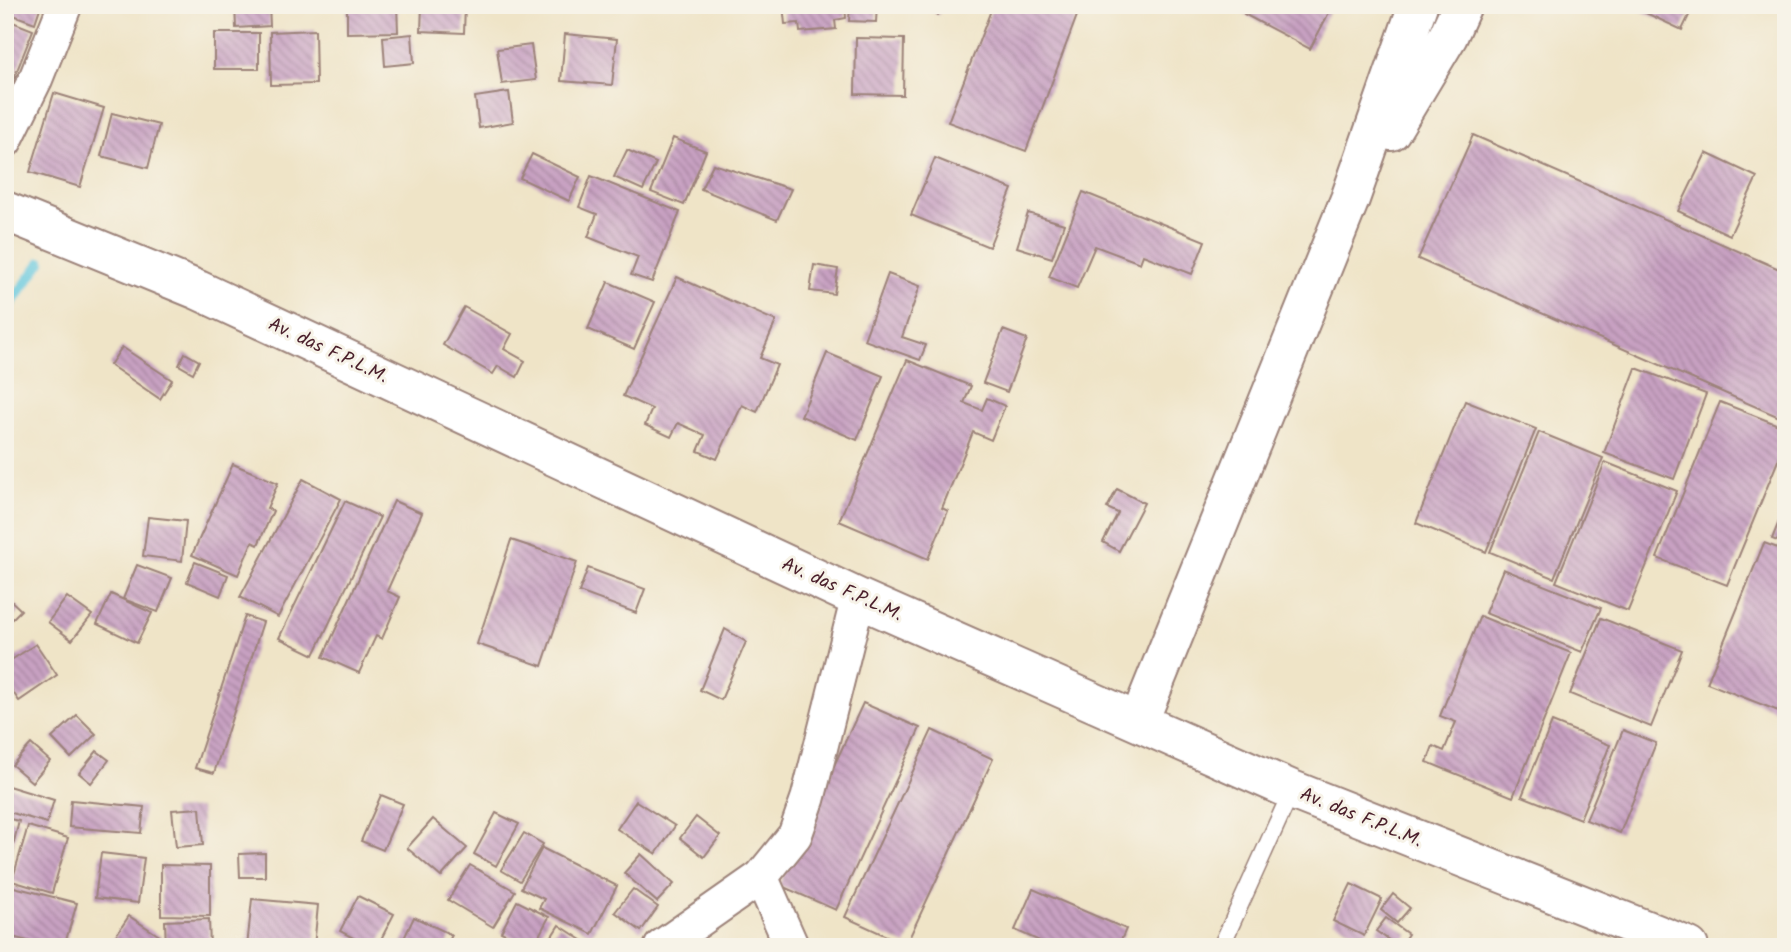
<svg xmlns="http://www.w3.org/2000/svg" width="1791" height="952" viewBox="0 0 1791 952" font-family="Kalam,sans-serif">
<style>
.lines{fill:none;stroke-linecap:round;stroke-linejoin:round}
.stream{stroke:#61c7de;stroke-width:10}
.building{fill:url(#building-back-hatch)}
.service-casing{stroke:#9c8279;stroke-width:19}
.minor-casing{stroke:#9c8279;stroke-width:37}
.tertiary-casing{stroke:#9c8279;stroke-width:42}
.primary-casing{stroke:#9c8279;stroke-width:42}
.service{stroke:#fff;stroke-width:16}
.minor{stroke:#fff;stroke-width:33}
.tertiary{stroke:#fff;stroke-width:38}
.primary{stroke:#fff;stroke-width:38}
.labels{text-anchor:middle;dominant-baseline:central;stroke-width:6;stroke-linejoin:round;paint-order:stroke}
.street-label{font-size:19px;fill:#4a1f2b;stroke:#f7f3e8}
</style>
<defs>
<pattern id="building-back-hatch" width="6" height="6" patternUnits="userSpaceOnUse" patternTransform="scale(1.75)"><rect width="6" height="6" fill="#c8a1c2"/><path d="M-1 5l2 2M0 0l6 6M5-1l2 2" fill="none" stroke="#a4839e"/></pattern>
</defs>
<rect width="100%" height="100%" fill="#f7f3e8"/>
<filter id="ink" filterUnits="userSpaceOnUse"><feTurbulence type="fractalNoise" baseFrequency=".0143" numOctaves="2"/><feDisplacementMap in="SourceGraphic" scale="14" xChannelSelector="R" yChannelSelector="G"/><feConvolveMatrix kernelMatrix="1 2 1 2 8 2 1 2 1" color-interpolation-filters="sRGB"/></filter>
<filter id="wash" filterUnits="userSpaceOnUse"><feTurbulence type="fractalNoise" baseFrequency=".00686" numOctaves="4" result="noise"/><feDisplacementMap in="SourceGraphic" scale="28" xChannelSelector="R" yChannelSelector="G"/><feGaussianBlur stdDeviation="1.57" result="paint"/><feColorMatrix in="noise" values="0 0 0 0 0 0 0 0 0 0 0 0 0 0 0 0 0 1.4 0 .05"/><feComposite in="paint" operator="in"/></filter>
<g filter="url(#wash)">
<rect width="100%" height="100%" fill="#efe4c7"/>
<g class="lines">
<path class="stream" d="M5,312L41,262"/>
</g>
<g id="blocks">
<g class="building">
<path d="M5,5H41L35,23L5,12Z"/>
<path d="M235,5H269L270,26L236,28Z"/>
<path d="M347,5H397L398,32L347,33Z"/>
<path d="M422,5H465L464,33L421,31Z"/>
<path d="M783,5H845L846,18L835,20L836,29L800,32L799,23L785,24Z"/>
<path d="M850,5H877L876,22L849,21Z"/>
<path d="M921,5H944L938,15Z"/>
<path d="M993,5H1081L1026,151L948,122Z"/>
<path d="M1249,5H1333L1310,49L1244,14Z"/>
<path d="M1629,5H1694L1682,30Z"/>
<path d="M5,19L33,30L5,101Z"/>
<path d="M315,30L316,84L271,85L270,32Z"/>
<rect x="214" y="33" width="45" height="36"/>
<path d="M412,34L414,63L385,66L383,37Z"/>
<path d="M565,34L617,39L612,85L561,81Z"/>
<path d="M856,38L904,39L903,95L855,94Z"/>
<path d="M531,45L536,80L502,84L497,49Z"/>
<path d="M509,92L513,122L479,128L475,97Z"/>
<path d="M54,93L104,108L80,187L30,172Z"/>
<path d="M112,113L159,125L148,168L101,156Z"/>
<path d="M1473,135L1786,272V420L1418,259Z"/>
<path d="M673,138L706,151L684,205L651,192Z"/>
<path d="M627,150L656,163L643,190L614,177Z"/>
<path d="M1706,153L1757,177L1730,235L1678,211Z"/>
<path d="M532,154L580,177L569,201L520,178Z"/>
<path d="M935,158L1012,189L989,247L911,215Z"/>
<path d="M713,164L791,189L777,220L701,189Z"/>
<path d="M591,176L680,212L652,282L631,275L638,257L588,237L597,214L579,207Z"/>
<path d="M1083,192L1205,241L1192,274L1143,255L1140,263L1095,246L1077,288L1049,277Z"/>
<path d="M1028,213L1064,224L1052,258L1017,247Z"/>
<path d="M814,265L838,269L834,294L810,291Z"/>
<path d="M888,274L920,286L902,337L926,345L920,360L864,340Z"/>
<path d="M677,277L776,321L760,358L777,365L757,412L742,405L717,459L698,451L705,435L678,423L671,437L645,425L652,409L623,396Z"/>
<path d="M608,282L655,302L634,349L588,329Z"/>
<path d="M464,307L512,334L504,349L525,361L517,377L498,366L493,374L443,345Z"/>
<path d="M1003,330L1027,339L1007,392L983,383Z"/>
<path d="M122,347L172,380L160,399L110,365Z"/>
<path d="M185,353L199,361L193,373L179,365Z"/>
<path d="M827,353L883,376L857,440L801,416Z"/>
<path d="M907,360L971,386L964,403L982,410L987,398L1005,406L991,440L973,432L942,508L948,511L928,559L839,521Z"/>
<path d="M1636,368L1706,394L1674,479L1604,453Z"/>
<path d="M1465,401L1536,429L1486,552L1416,523Z"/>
<path d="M1720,402L1786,428V441L1727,585L1657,558Z"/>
<path d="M1539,432L1603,458L1554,578L1490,552Z"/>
<path d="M1605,462L1677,491L1628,611L1556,582Z"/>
<path d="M233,464L278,483L267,508L273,511L258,545L252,542L238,575L192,555Z"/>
<path d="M303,479L341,499L278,617L240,597Z"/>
<path d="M1117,489L1144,503L1119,551L1103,542L1118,513L1107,508Z"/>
<path d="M345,501L380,517L314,655L279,638Z"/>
<path d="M394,501L422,513L387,591L400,597L382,639L376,636L359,673L323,657Z"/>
<path d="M1782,514L1786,516V544L1772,539Z"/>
<path d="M148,517L186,521L182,561L143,556Z"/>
<path d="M511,540L577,562L542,666L477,644Z"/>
<path d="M1764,543L1786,551V714L1707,683Z"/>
<path d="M195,562L228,575L220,596L187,582Z"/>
<path d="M137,565L172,578L158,612L123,599Z"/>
<path d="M588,568L645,589L636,613L579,592Z"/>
<path d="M1503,569L1601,608L1582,652L1485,613Z"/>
<path d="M111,594L152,613L137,643L97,624Z"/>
<path d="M5,595L21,610L5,626Z"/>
<path d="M67,597L92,615L72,640L48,622Z"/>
<path d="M245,616L263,622L214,773L195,768Z"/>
<path d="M1480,616L1571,653L1513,797L1427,762L1433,746L1444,751L1456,722L1440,716Z"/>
<path d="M1601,618L1682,650L1651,727L1570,694Z"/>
<path d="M725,629L746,642L721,700L700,690Z"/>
<path d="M36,644L57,675L19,701L5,680V664Z"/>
<path d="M863,703L920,728L836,910L779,885Z"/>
<path d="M77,715L96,734L71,758L52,738Z"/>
<path d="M1552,722L1610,745L1580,819L1522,796Z"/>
<path d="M932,730L993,759L906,945L845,917Z"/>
<path d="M1623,730L1656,743L1620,833L1586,820Z"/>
<path d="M31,744L50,761L32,782L12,765Z"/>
<path d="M97,751L109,760L91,783L79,773Z"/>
<path d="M5,785L54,800L47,823L5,811Z"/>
<path d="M381,795L403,804L383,850L361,841Z"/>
<path d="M71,800L144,807L141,833L69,827Z"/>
<path d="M636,801L675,826L656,854L617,829Z"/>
<path d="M200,808L203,845L176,847L172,810Z"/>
<path d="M496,813L519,824L496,866L474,854Z"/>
<path d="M696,817L720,836L704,857L680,838Z"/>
<path d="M5,818L19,821L6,874H5Z"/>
<path d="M433,819L467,848L441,877L407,848Z"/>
<path d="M28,826L68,838L52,893L12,881Z"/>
<path d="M524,833L543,844L520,881L501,870Z"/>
<path d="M542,848L617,886L592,934L539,908L544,899L521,888Z"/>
<path d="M101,853L144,858L138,903L95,898Z"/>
<path d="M265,853V877H240L239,854Z"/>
<path d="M641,854L674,884L657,902L624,873Z"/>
<path d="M161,865L210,866V916L161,915Z"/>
<path d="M470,865L515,891L493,927L448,900Z"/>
<path d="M1351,884L1382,899L1364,936L1333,921Z"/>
<path d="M10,886L77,903L64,947H50L5,935V903Z"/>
<path d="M633,889L658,907L641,931L615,912Z"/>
<path d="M1033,889L1126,929L1118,947H1053L1015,930Z"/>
<path d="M1393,894L1410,908L1397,923L1381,910Z"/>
<path d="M358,896L394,914L377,947H370L340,931Z"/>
<path d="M252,899L318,905L314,947H247Z"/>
<path d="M517,901L549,917L533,947L501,932Z"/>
<path d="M129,916L161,937L154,947H108Z"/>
<path d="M414,917L452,935L446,947H400Z"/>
<path d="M1386,918L1408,934L1399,947L1376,931Z"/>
<path d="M209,919L210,947H166L165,921Z"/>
<path d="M559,925L588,944L586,947H545Z"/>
</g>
</g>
</g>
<g filter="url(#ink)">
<use href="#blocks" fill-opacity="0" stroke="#9c8279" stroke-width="2"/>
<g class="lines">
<defs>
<path id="service" d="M1221,947L1292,790"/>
<g id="minor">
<path d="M5,141L36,78L65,5"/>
<path d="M761,877L792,947"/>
<path d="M661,947L761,877L795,835L808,798L858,598"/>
</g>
<g id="tertiary">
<path d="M1391,131L1448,36L1462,5"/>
<path d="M1139,721L1350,199L1418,5"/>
</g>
<path id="primary" d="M5,211L198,290L858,598L1292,790L1689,947"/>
</defs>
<use href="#service" class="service-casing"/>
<use href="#minor" class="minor-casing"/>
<use href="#tertiary" class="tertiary-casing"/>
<use href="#primary" class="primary-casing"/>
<use href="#service" class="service"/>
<use href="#minor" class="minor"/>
<use href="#tertiary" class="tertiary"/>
<use href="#primary" class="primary"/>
</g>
</g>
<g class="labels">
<g class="street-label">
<text transform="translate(328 351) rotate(25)">Av. das F.P.L.M.</text>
<text transform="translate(842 590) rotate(24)">Av. das F.P.L.M.</text>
<text transform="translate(1361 818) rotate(22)">Av. das F.P.L.M.</text>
</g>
</g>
<rect width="1791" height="952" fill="none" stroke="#f7f3e8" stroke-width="28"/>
</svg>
